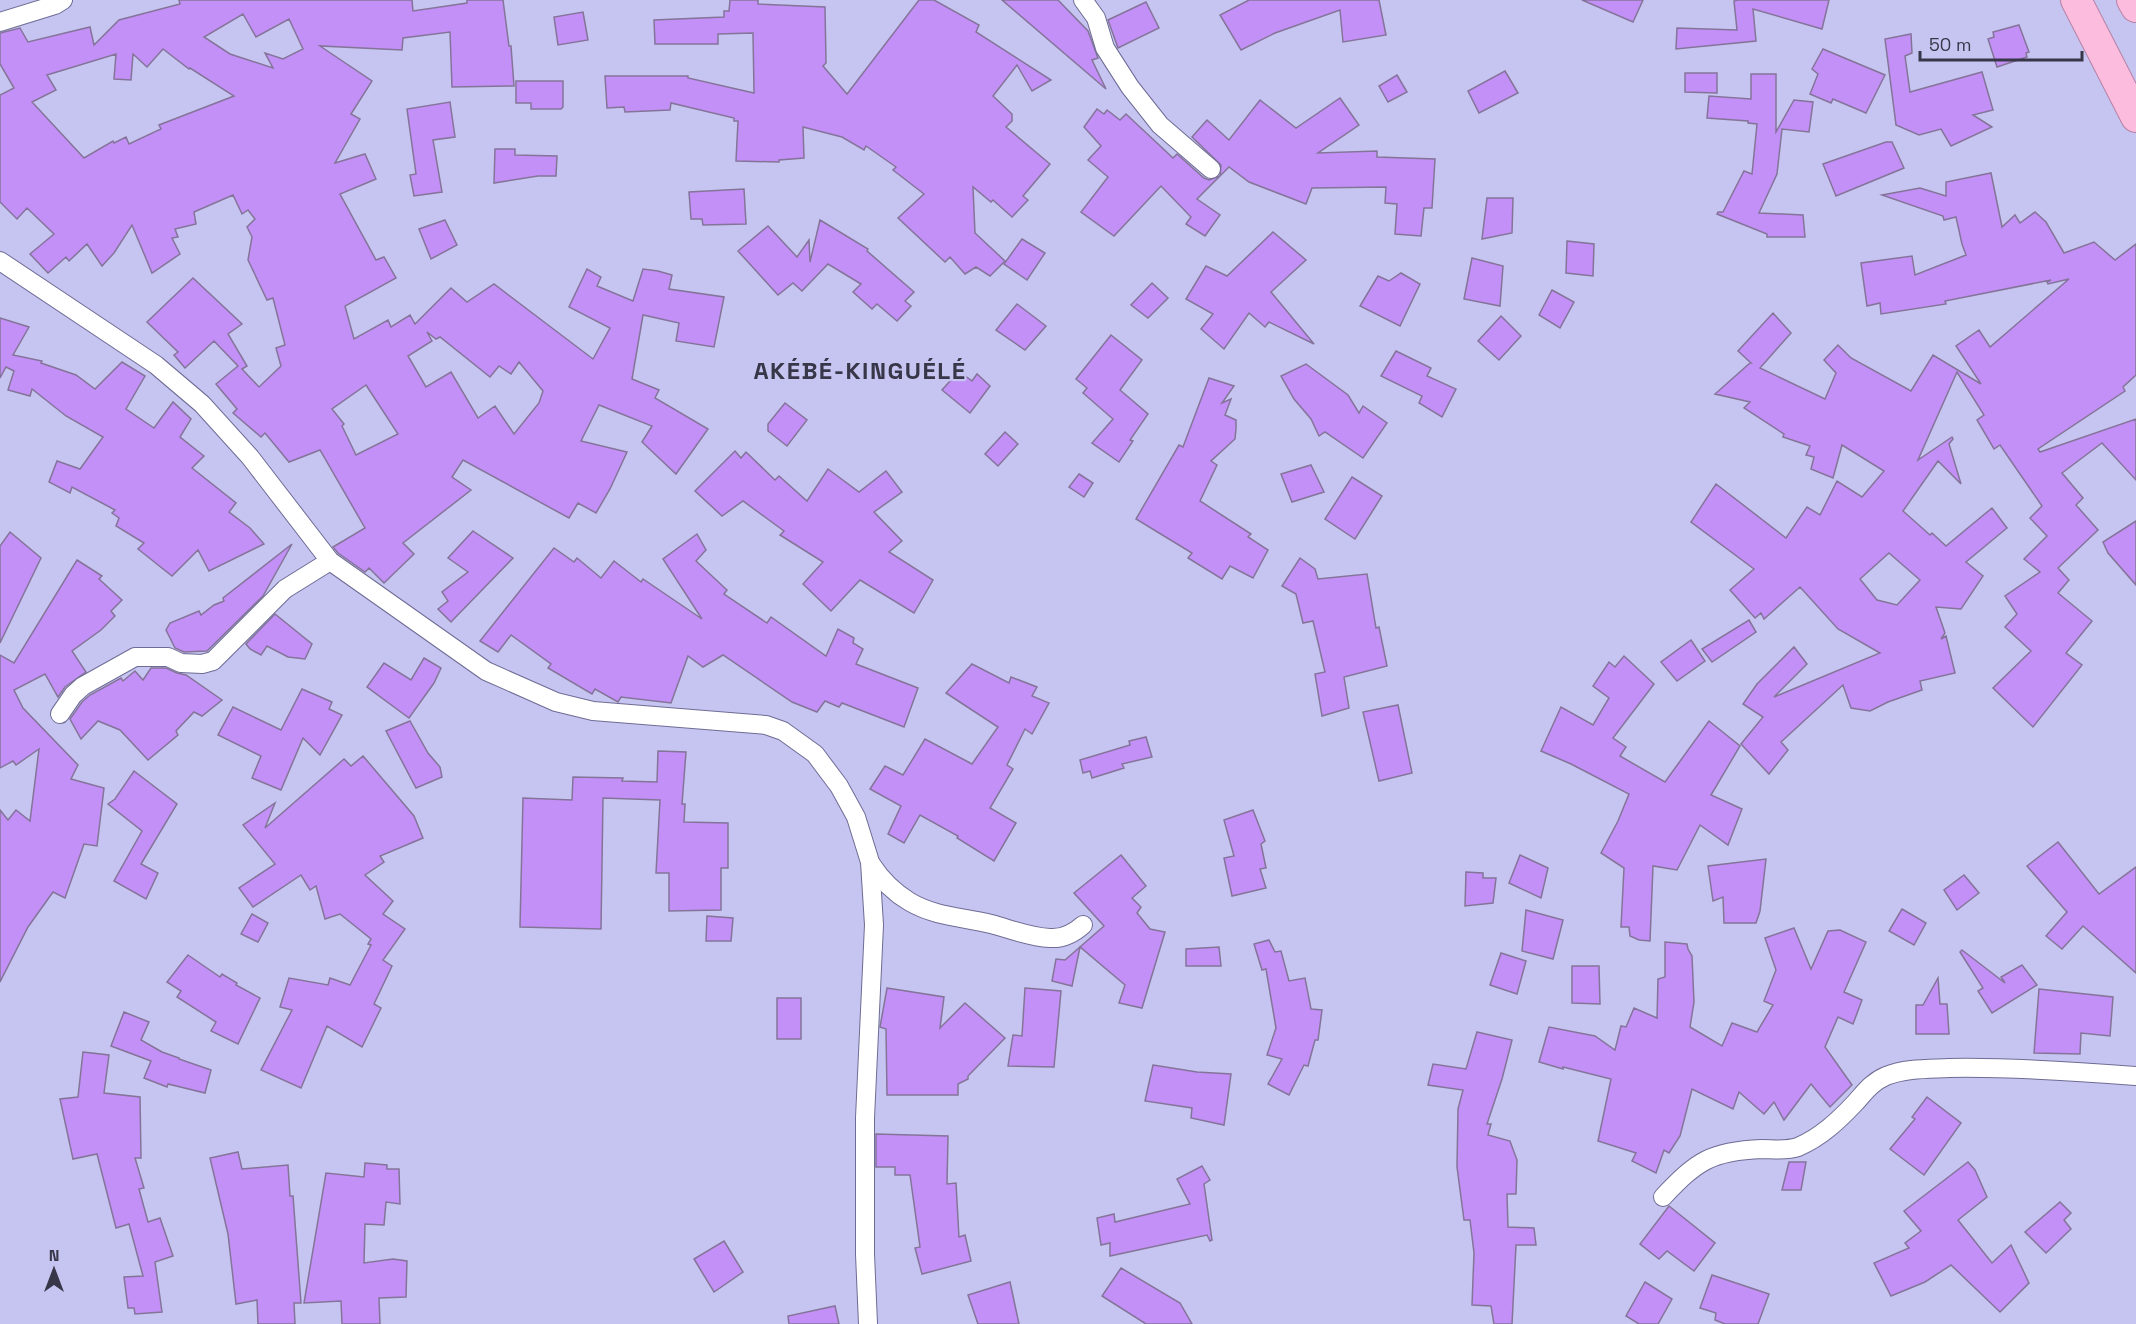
<svg xmlns="http://www.w3.org/2000/svg" width="2136" height="1324" viewBox="0 0 2136 1324" font-family="'Space Grotesk',sans-serif">
<style>
.building{fill:#c290f6;stroke:#85749a;stroke-width:1.5;fill-rule:evenodd}
.lines{fill:none;stroke-linecap:round;stroke-linejoin:round}
.minor-casing{stroke:#6e6c94;stroke-width:20}
.trunk-casing{stroke:#b682a5;stroke-width:32}
.minor{stroke:#fff;stroke-width:18}
.trunk{stroke:#fbbcde;stroke-width:30}
.labels{text-anchor:middle;dominant-baseline:central;stroke-width:4.5;stroke-linejoin:round;paint-order:stroke}
.district-label{font-size:24px;font-weight:bold;letter-spacing:1.5px;fill:#383749;stroke:#c6c5f1}
</style>
<rect width="100%" height="100%" fill="#c6c5f1"/>
<g class="building">
<path d="M179,0H412L413,11L467,3V0H503L509,46H511L514,86L452,87L450,32L403,38L402,50L320,46L372,81L351,114L360,119L335,163L365,154L376,179L340,194L376,260L384,257L396,278L345,306L354,339L388,320L391,327L410,315L415,324L451,288L467,302L494,284L593,359L610,328L569,307L587,269L601,277L597,286L633,301L643,269L658,271L672,275L669,289L724,297L714,347L676,341L679,323L643,315L632,379L659,390L655,398L708,429L676,474L642,442L652,426L599,405L581,441L627,452L610,489L596,513L578,503L569,518L463,460L452,477L471,490L403,543L414,554L384,583L369,568L365,572L338,553L333,547L365,528L320,450L289,462L265,433L261,437L233,413L237,409L216,384L238,366L214,341L185,368L174,355L178,352L147,322L193,278L242,324L228,334L247,366L242,369L259,387L281,366L276,348L285,345L273,298L267,300L248,260L252,237L247,227L255,219L248,210L242,214L233,195L194,212L196,224L175,229L178,237L172,238L180,254L152,273L132,225L114,253L102,266L87,244L69,261L66,257L48,273L30,254L54,234L27,208L17,219L0,202V95L14,88L0,64V33L20,28L28,42L90,27L94,45L119,20L180,4ZM243,14L256,37L289,19L303,49L283,59L265,53L273,68L230,54L204,37ZM163,49L189,69L190,68L234,96L159,125L161,129L129,144L126,137L114,143L113,141L84,158L32,102L56,90L47,75L116,54L114,79L131,80L133,54L147,67ZM427,332L436,339L440,337L490,377L499,366L511,374L519,362L543,391L539,403L514,434L495,406L478,418L451,372L426,387L408,356L432,341ZM366,385L398,434L356,455L342,426L344,424L332,409Z"/>
<path d="M730,0H758V4L825,7L826,63L823,66L847,94L919,0H934L979,25L976,32L1051,80L1032,91L1017,65L993,96L1012,114V121L1006,127L1050,164L1023,196L1028,200L1012,217L993,200L991,202L973,187L975,233L1005,261L990,276L976,267L965,274L950,257L945,262L898,218L924,194L893,170L896,167L866,146L864,150L842,137L803,127L804,158L779,160V162L736,161L738,121H734V118L671,103L670,110L625,112L624,107L607,108L605,76H688V78L754,93L753,33L718,34V44H655L654,20L724,17V11H729Z"/>
<path d="M1002,0H1058L1088,31L1098,58L1092,60L1106,89Z"/>
<path d="M1249,0H1379L1386,35L1343,42L1340,10L1275,33L1241,50L1220,15Z"/>
<path d="M1582,0H1643L1633,22Z"/>
<path d="M1738,0H1829L1822,29L1753,9L1756,41L1676,49L1677,28L1737,30L1734,1Z"/>
<path d="M1146,2L1159,28L1118,48L1108,20Z"/>
<path d="M583,12L588,40L558,45L554,17Z"/>
<path d="M2019,25L2029,52L2026,53L2027,57L1997,67L1988,39L1994,37L1993,32Z"/>
<path d="M1911,34L1912,53L1905,56L1910,92L1982,72L1993,110L1973,115L1992,127L1951,146L1941,129L1919,135L1896,125L1885,39Z"/>
<path d="M1823,49L1885,75L1866,113L1833,99L1831,103L1810,94L1818,74L1812,69Z"/>
<path d="M1505,71L1518,93L1479,113L1468,91Z"/>
<path d="M1685,73H1717V93L1685,92Z"/>
<path d="M1751,74H1776V132L1794,100L1813,102L1809,132L1782,129L1777,174L1759,213L1803,215L1805,237H1767V234L1717,214L1718,212H1723L1744,171L1752,174L1757,124L1748,123V121L1707,118L1709,96L1751,99Z"/>
<path d="M1397,75L1407,92L1388,102L1379,86Z"/>
<path d="M516,81H563V107L561,109H531V103H516Z"/>
<path d="M1340,98L1359,125L1318,153L1377,151V157L1435,159L1432,208H1424L1421,236L1395,234L1397,204L1385,203L1386,187L1312,188L1306,204L1249,182L1229,167L1197,199L1220,215L1205,236L1186,224L1191,217L1161,186L1114,236L1081,212L1108,177L1088,160L1101,146L1084,127L1097,109L1104,114L1107,110L1120,120L1126,114L1173,158L1177,154L1204,178L1209,180L1220,176L1221,165L1192,137L1207,120L1229,140L1260,100L1296,128Z"/>
<path d="M450,102L455,137L433,140L442,192L414,196L410,175L416,174L407,109Z"/>
<path d="M1886,142H1892L1904,168L1836,196L1823,164Z"/>
<path d="M495,149H515V155L557,156L556,176H538L494,183Z"/>
<path d="M1991,173L2002,227L2015,215L2020,223L2035,212L2046,222L2064,253L2094,242L2115,260L2136,244V375L2123,387L2125,391L2038,449L2040,452L2136,419V480L2102,443L2062,473L2083,498L2076,505L2098,530L2058,568L2069,580L2058,593L2092,621L2066,653L2082,665L2033,727L1993,688L2031,651L2005,627L2017,614L2005,596L2040,572L2024,559L2047,536L2030,518L2042,506L2000,445L1994,449L1977,420L1984,415L1957,372L1918,460L1952,437L1953,439L1949,444L1961,484L1938,461L1903,511L1930,535L1932,533L1946,546L1992,508L2007,528L1966,562L1983,576L1961,609L1936,607L1945,633L1941,639L1946,636L1955,673L1920,681L1922,690L1888,702L1870,711L1851,708L1843,685L1781,742L1788,750L1769,774L1741,744L1763,717L1743,704L1757,684L1794,647L1807,664L1774,697L1880,653L1838,629L1800,587L1764,619L1761,613L1755,618L1730,590L1754,569L1691,522L1716,484L1786,538L1807,507L1820,515L1837,481L1862,497L1884,471L1842,445L1833,478L1811,469L1814,457L1806,455L1810,446L1783,437L1784,434L1744,408L1750,402L1715,394L1750,363H1751L1738,351L1773,313L1791,333L1760,368L1825,399L1836,373L1824,360L1838,345L1851,358L1911,391L1933,355L1981,384L1956,346L1979,330L1990,347L2069,279L2048,284L2047,282L2051,280L1945,301L1946,304L1881,314L1880,303L1867,306L1861,263L1912,256L1915,275L1966,255L1962,244L1956,217L1944,220L1943,216L1882,195L1920,188L1946,196V182ZM1889,553L1920,580L1897,605L1877,600L1860,579Z"/>
<path d="M744,189L746,224L703,225L702,219H691L689,192Z"/>
<path d="M1487,198H1513L1512,233L1482,239Z"/>
<path d="M445,220L457,245L431,259L419,229Z"/>
<path d="M820,220L868,249L867,251L914,292L905,301L911,306L897,321L877,304L872,309L853,292L861,284L828,264L802,291L793,283L778,295L738,251L768,226L797,257L809,240L810,262Z"/>
<path d="M1273,232L1306,260L1271,292L1314,344L1269,322L1265,327L1249,313L1224,349L1201,329L1213,314L1186,299L1206,266L1227,276Z"/>
<path d="M1022,239L1045,253L1027,280L1004,264Z"/>
<path d="M1567,241L1594,244L1593,276L1566,273Z"/>
<path d="M1472,258L1503,266L1500,306L1464,299Z"/>
<path d="M1401,273L1420,284L1400,326L1360,306L1378,276L1389,281Z"/>
<path d="M1152,283L1168,298L1148,318L1131,305Z"/>
<path d="M1552,290L1574,302L1560,328L1539,315Z"/>
<path d="M1017,304L1046,326L1025,350L996,330Z"/>
<path d="M1501,316L1521,336L1499,360L1478,341Z"/>
<path d="M0,318L29,327L13,355L42,361L41,363L76,375L95,389L122,362L145,376L126,409L154,428L173,402L191,419L180,437L204,456L192,468L236,503L229,512L250,528L264,544L209,571L198,550L172,576L138,549L144,543L116,526L119,518L112,513L115,510L72,487L70,493L49,482L57,461L80,469L103,437L66,416L32,389L30,396L8,390L14,371L6,367L0,378Z"/>
<path d="M1111,335L1142,360L1120,390L1148,414L1130,440L1133,441L1119,462L1092,443L1113,419L1083,393L1087,388L1076,379Z"/>
<path d="M1396,351L1431,368L1427,376L1456,389L1442,417L1419,403L1422,396L1381,376Z"/>
<path d="M1306,364L1348,395L1359,413L1363,406L1387,423L1363,458L1325,432L1319,436L1311,419L1294,399L1281,376Z"/>
<path d="M959,371L972,381L977,374L990,386L970,413L942,390Z"/>
<path d="M1209,378L1234,386L1222,403L1231,399L1225,415L1236,420V429L1235,439L1211,461L1217,465L1200,501L1251,534L1248,537L1268,550L1253,578L1230,566L1222,579L1188,558L1192,553L1136,519L1179,445L1183,447Z"/>
<path d="M785,403L807,420L787,446L768,431V424Z"/>
<path d="M1005,432L1018,444L998,466L985,454Z"/>
<path d="M735,451L741,458L746,452L775,480L779,476L807,501L828,469L859,492L886,471L902,492L874,512L902,541L889,552L933,580L914,613L860,580L831,611L803,584L823,562L780,535L784,531L743,501L722,516L695,491Z"/>
<path d="M1311,465L1324,492L1292,502L1281,474Z"/>
<path d="M1079,474L1093,483L1084,497L1069,487Z"/>
<path d="M1352,477L1382,496L1355,539L1325,519Z"/>
<path d="M2136,521V585L2108,553L2103,542Z"/>
<path d="M473,531L513,558L451,622L438,609L448,601L442,592L468,572L448,558Z"/>
<path d="M10,532L41,558L0,643V546Z"/>
<path d="M697,534L706,550L696,561L727,590L724,594L767,623L771,617L826,656L838,629L854,638L853,643L863,649L856,664L918,688L904,727L842,703L839,707L825,701L817,712L792,702L723,655L703,667L688,656L671,703L621,697L618,702L595,689L592,694L548,668L551,664L511,635L498,652L480,641L554,548L574,562L577,558L601,578L614,561L641,582L643,579L702,619L663,559Z"/>
<path d="M292,544L263,596L207,651L184,652L175,648L166,630L170,623L199,611L201,615L214,605L224,601L223,598Z"/>
<path d="M1300,558L1315,569L1318,579L1367,574L1376,628L1379,627L1387,666L1344,677L1349,708L1322,716L1315,674L1325,672L1313,621L1303,623L1296,594L1282,586Z"/>
<path d="M77,560L102,576L99,579L122,600L111,611L115,616L101,630L72,651L86,672L65,687L58,697L45,674L14,690L23,708L78,765L71,779L104,788L97,846L84,844L65,898L53,892L28,927L0,982V810L8,820L16,810L30,821L39,749L16,765L13,761L0,768V655L14,663Z"/>
<path d="M275,614L312,644L305,659L288,657L267,646L261,655L250,649L246,644Z"/>
<path d="M1749,620L1756,632L1712,662L1702,649Z"/>
<path d="M1691,640L1705,661L1677,681L1661,662Z"/>
<path d="M1624,656L1654,684L1613,738L1626,747L1620,756L1665,782L1709,721L1740,746L1711,795L1742,809L1728,845L1700,825L1677,870L1653,866L1650,941L1639,940L1630,936L1629,927H1621L1624,868L1601,853L1618,821L1629,794L1571,764L1541,751L1561,707L1593,725L1609,698L1593,686L1609,662L1615,667Z"/>
<path d="M424,658L441,668L434,683L409,718L367,687L384,663L411,680Z"/>
<path d="M972,664L1009,683L1011,677L1037,687L1032,696L1049,703L1032,734L1025,729L1007,765L1013,769L990,808L1016,823L994,861L957,838L958,836L920,815L904,843L888,834L901,806L870,789L885,766L903,775L925,739L972,764L998,727L946,693Z"/>
<path d="M151,668H166L177,673L186,675L222,700L202,716L194,712L176,731L178,735L148,760L120,730L98,721L81,739L70,719L82,702L90,695L121,678L123,681L135,671L143,680Z"/>
<path d="M302,689L332,702L329,709L342,715L320,755L303,738L281,790L252,778L261,756L218,735L233,707L281,730Z"/>
<path d="M1398,705L1412,773L1379,781L1363,712Z"/>
<path d="M410,721L428,753L440,767L442,777L416,788L386,731Z"/>
<path d="M1146,737L1152,757L1122,764L1124,768L1092,778L1090,771L1083,773L1080,760L1130,745L1129,741Z"/>
<path d="M658,751L686,752L682,804H685L684,822L728,823V868H721V910L669,911V873H656L660,800L603,798L601,929L520,927L523,798L572,800L573,777L623,778L622,781L657,782Z"/>
<path d="M363,756L414,816L423,838L380,856L384,862L365,875L393,901L383,914L405,929L383,960L392,966L374,1004L381,1008L362,1047L327,1026L301,1088L261,1070L292,1010L280,1007L289,978L328,985L330,978L350,985L371,945L368,944L371,939L340,914L325,919L316,886L310,890L301,875L253,907L239,888L275,864L243,825L275,803L265,828L344,759L351,766Z"/>
<path d="M134,771L177,804L141,864L158,873L146,899L114,881L142,831L108,804L115,799Z"/>
<path d="M1253,810L1265,841L1261,844L1266,868L1260,869L1266,888L1232,896L1224,858L1234,856L1224,820Z"/>
<path d="M2058,842L2099,894L2136,867V973L2083,926L2062,949L2046,936L2067,912L2027,866Z"/>
<path d="M1121,855L1146,886L1132,898L1141,907L1137,913L1150,929L1165,932L1142,1008L1119,1003L1125,985L1080,947L1072,986L1052,981L1056,959L1065,960L1104,926L1074,893Z"/>
<path d="M1520,855L1548,868L1541,898L1509,883Z"/>
<path d="M1766,859L1760,911L1756,923H1724L1723,897L1713,901L1708,866Z"/>
<path d="M1466,872L1483,873V878H1496L1493,903L1465,906Z"/>
<path d="M1964,875L1979,893L1957,910L1944,890Z"/>
<path d="M1902,909L1926,923L1914,945L1889,931Z"/>
<path d="M1526,910L1563,920L1553,959L1522,951Z"/>
<path d="M252,914L268,923L258,942L241,934Z"/>
<path d="M707,916L733,918L731,941H706Z"/>
<path d="M1794,928L1811,969L1828,931L1840,930L1866,942L1844,992L1862,1000L1853,1024L1838,1017L1825,1047L1852,1085L1830,1107L1811,1084L1784,1120L1774,1102L1764,1114L1739,1092L1733,1109L1692,1089L1680,1136L1669,1153L1664,1150L1656,1173L1632,1161L1636,1153L1598,1141L1611,1079L1563,1067V1069L1539,1062L1549,1027L1595,1036L1615,1050L1621,1026L1626,1027L1634,1008L1657,1018L1658,979L1665,977V942L1687,944L1688,949L1692,956L1694,1002L1690,1027L1722,1046L1732,1023L1757,1032L1773,1005L1764,1001L1776,970L1765,938Z"/>
<path d="M1269,940L1275,952L1281,951L1289,981L1305,978L1311,1009L1322,1010L1318,1040H1315L1308,1066L1304,1065L1289,1095L1268,1084L1282,1059L1267,1055L1276,1028L1266,969L1262,970L1254,944Z"/>
<path d="M1219,947L1221,966H1186V949Z"/>
<path d="M1962,950L2005,983L2001,977L2022,965L2037,985L1992,1013L1978,991L1983,988L1960,952Z"/>
<path d="M1501,953L1526,961L1517,994L1490,985Z"/>
<path d="M188,955L220,977L222,974L237,983L236,985L260,998L238,1044L211,1031L216,1022L177,997L181,991L167,982Z"/>
<path d="M1572,966H1599L1600,1004L1572,1003Z"/>
<path d="M1938,978L1940,1004H1947L1949,1034H1916V1005H1923Z"/>
<path d="M887,988L944,997L940,1028L965,1003L1005,1038L968,1076V1079L958,1084V1095H887L886,1029L880,1027Z"/>
<path d="M1025,988L1061,991L1054,1067L1008,1066L1013,1035L1022,1036Z"/>
<path d="M2039,989L2113,997L2110,1036L2081,1033L2080,1054L2034,1053Z"/>
<rect x="777" y="998" width="24" height="41"/>
<path d="M124,1012L149,1022L141,1040L162,1052L179,1058V1059L211,1070L205,1093L168,1084L167,1087L144,1078L151,1061L111,1046Z"/>
<path d="M1477,1032L1512,1040L1502,1079L1487,1124H1491L1488,1135L1510,1141L1517,1160L1516,1194H1507L1508,1227L1534,1228L1536,1245H1516L1512,1324H1494L1491,1306L1472,1305L1474,1253L1470,1220H1464L1457,1167L1458,1109L1463,1090L1428,1085L1433,1064L1466,1069Z"/>
<path d="M83,1052L109,1055L104,1093L140,1097L141,1158H135L144,1188L139,1189L148,1222L160,1218L173,1256L155,1262L162,1312L135,1314L134,1308H128L124,1277L143,1276L129,1224L116,1228L97,1154L73,1159L60,1099L78,1097Z"/>
<path d="M1153,1065L1197,1072L1231,1074L1224,1125L1191,1118L1192,1108L1145,1101Z"/>
<path d="M1927,1097L1961,1123L1924,1175L1890,1149L1915,1119L1912,1117Z"/>
<path d="M876,1134L948,1136L947,1184L956,1183L959,1237L965,1235L971,1261L922,1274L915,1248L920,1247L910,1175H895V1167H876Z"/>
<path d="M238,1152L242,1169L288,1165L290,1196H293L301,1303H294L295,1324H258L257,1300L236,1304L228,1234L210,1158Z"/>
<path d="M1789,1162H1806L1801,1190H1782Z"/>
<path d="M1968,1162L1975,1170L1987,1197L1958,1220L1992,1263L2011,1245L2029,1283L2000,1312L1951,1265L1925,1282L1891,1296L1874,1263L1909,1248L1905,1243L1921,1231L1904,1211Z"/>
<path d="M365,1163L387,1165V1169H399L400,1204L386,1202L384,1225L365,1224L364,1263L393,1259L407,1261L406,1297L379,1298L380,1324H342L341,1301L304,1303L326,1173L364,1177Z"/>
<path d="M1202,1166L1210,1180L1204,1184L1212,1240L1210,1241L1207,1235L1110,1256V1243L1101,1245L1097,1218L1114,1214L1115,1222L1190,1204L1177,1179Z"/>
<path d="M2060,1202L2071,1213L2064,1220L2071,1229L2046,1253L2025,1232Z"/>
<path d="M1669,1206L1715,1243L1694,1271L1667,1251L1659,1259L1640,1244Z"/>
<path d="M724,1241L743,1272L714,1292L694,1259Z"/>
<path d="M1121,1268L1180,1303L1192,1324H1146L1102,1296Z"/>
<path d="M1712,1275L1769,1294L1758,1324H1725L1715,1320L1716,1313L1700,1308Z"/>
<path d="M1010,1282L1019,1324H978L968,1295Z"/>
<path d="M1645,1282L1672,1299L1658,1324H1639L1626,1316Z"/>
<path d="M835,1306L839,1324H789L788,1316Z"/>
</g>
<g class="lines">
<defs>
<g id="minor">
<path d="M1083,0L1096,18L1105,48L1130,87L1160,125L1211,169"/>
<path d="M0,22L55,5L63,0"/>
<path d="M0,261L156,365L202,404L250,457L330,561L486,671L556,702L593,711L766,725L783,731L815,754L839,786L856,817L870,862L874,925L865,1118V1254L868,1324"/>
<path d="M60,714L73,695L83,686L135,657H168L181,663L202,664L213,661L285,589L330,561"/>
<path d="M871,864C882,881 893,892 910,902C936,917 963,917 991,924C1010,929 1029,937 1050,938C1063,939 1074,933 1083,925"/>
<path d="M1663,1197C1697,1161 1711,1151 1762,1149C1773,1149 1787,1151 1798,1147C1821,1137 1838,1121 1855,1103C1865,1092 1872,1082 1886,1076C1906,1068 1928,1069 1949,1068C2011,1067 2074,1071 2136,1076"/>
</g>
<g id="trunk">
<path d="M2076,0L2136,117"/>
<path d="M2132,0L2136,7"/>
</g>
</defs>
<use href="#minor" class="minor-casing"/>
<use href="#trunk" class="trunk-casing"/>
<use href="#minor" class="minor"/>
<use href="#trunk" class="trunk"/>
</g>
<g class="labels">
<g class="district-label">
<text x="860" y="370">AKÉBÉ-KINGUÉLÉ</text>
</g>
</g>
<g transform="translate(54 1270)" stroke="#c6c5f1" stroke-width="4.5" paint-order="stroke">
<path d="M0-4.5L10 22L0 15L-10 22Z" fill="#383749"/>
<text y="-9" font-size="16" font-weight="bold" text-anchor="middle" fill="#383749">N</text>
</g>
<path d="M1920 51v9h162v-9" fill="none" stroke="#383749" stroke-width="3"/>
<text x="1929" y="51" font-size="18" fill="#383749" stroke="#c6c5f1" stroke-width="4.5" paint-order="stroke">50 m</text>
</svg>
